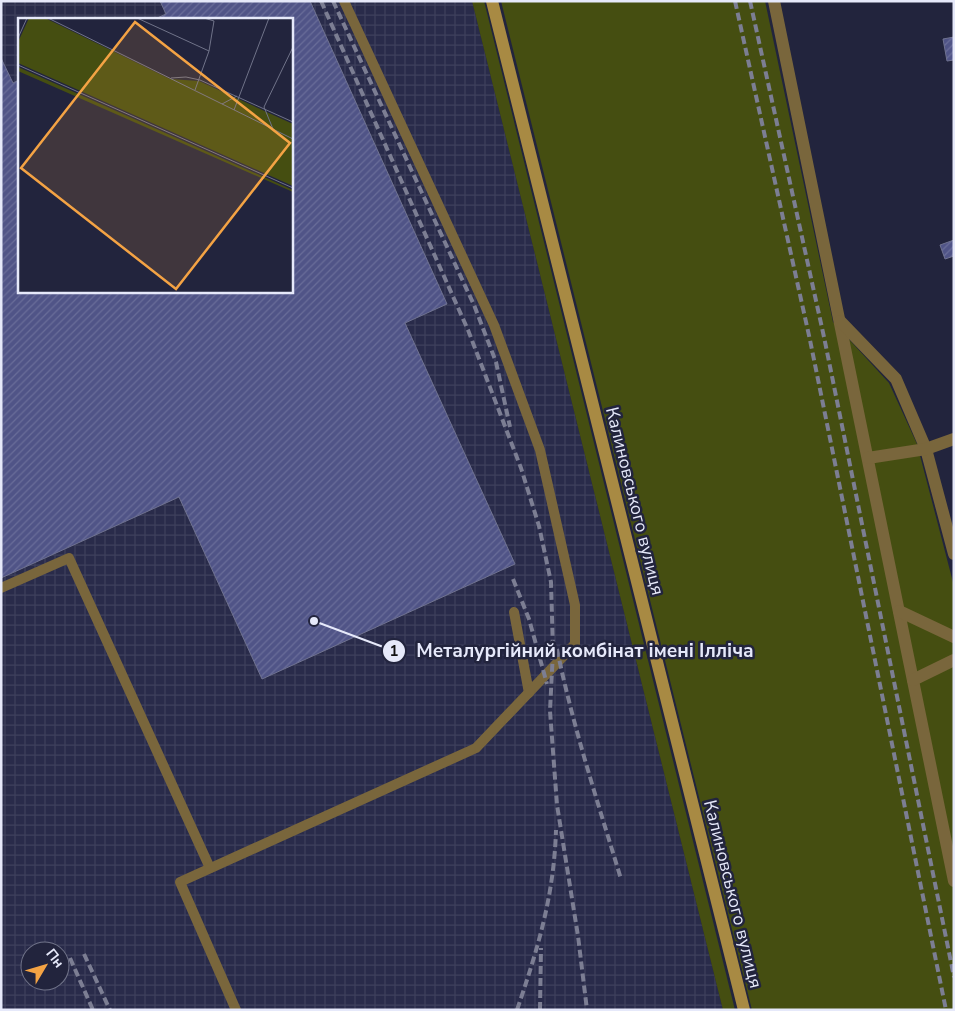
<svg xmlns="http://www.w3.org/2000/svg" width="955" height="1011" viewBox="0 0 955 1011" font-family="'Nunito Sans',sans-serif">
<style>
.industrial{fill:url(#industrial-grid);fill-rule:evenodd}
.green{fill:#454e11}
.building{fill:url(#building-hatch);stroke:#6f7290}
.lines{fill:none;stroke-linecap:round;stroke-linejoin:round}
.lane{stroke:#79663c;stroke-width:10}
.street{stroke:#79663c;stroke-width:12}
.secondary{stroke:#a88a43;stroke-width:12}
.rail{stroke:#7c7e93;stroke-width:4;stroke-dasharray:8 4;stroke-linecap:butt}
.labels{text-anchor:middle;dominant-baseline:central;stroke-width:5;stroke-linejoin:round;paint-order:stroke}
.street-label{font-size:18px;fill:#e6e9fa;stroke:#22243d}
.inset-road{fill:none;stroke:#707389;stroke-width:1}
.view{fill:#f4a344;fill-opacity:0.15;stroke:#f4a344;stroke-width:2.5}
.inset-edge{fill:none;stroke:#e6e9fa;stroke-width:2.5}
.leader{fill:none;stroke:#e6e9fa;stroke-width:2}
.callout-dot{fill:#e6e9fa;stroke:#22243d;stroke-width:2}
.mark-label{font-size:15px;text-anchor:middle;font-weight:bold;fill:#111}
.callout-label{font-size:19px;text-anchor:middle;font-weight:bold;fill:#e6e9fa;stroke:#22243d;stroke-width:5;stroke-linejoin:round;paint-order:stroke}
</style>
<defs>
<pattern id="industrial-grid" width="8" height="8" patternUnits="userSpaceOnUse" patternTransform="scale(1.25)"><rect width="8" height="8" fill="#292b4a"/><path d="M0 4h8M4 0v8" fill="none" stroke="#3e405c"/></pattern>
<pattern id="building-hatch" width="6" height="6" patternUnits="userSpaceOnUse" patternTransform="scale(1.25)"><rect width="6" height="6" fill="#505487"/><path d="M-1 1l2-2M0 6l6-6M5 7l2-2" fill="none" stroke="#696d99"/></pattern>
</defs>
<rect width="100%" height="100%" fill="#22243d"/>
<path class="industrial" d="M1,1H472L723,1010H1ZM19,19H291V291H19ZM30,951H60V981H30Z"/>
<g class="green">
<path d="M472,1H484L735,1010H723Z"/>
<path d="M501,1H765L833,322L889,383L917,444L954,586V1010H752Z"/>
</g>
<g class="building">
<path d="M160,1H310L447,304L405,323L515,564L262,679L179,497L1,578V58L13,83L19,80V291H291V19H155L166,14Z"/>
<path d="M954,37V60L947,61L943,39Z"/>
<path d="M954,240V256L945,259L940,245Z"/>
</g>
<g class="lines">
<g class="lane">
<path d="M1,588L69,558L210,868"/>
<path d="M514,612L529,693"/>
<path d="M236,1010L180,882L476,748L575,644V605L540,450L494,325L344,1"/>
</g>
<g class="street">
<path d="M774,1L954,881"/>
<path d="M840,321L896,379L926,449L954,554"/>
<path d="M868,458L926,449L954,439"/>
<path d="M899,611L954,637"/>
<path d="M913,680L954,660"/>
</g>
<path class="secondary" d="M492,1L744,1010"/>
<g class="rail">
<path d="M321,1L468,330L521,468L539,526L551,582L553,651L550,711L557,805L578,936L587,1010"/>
<path d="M333,1L474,305L496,362L510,427"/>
<path d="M735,1L810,340L946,1010"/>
<path d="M750,1L824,337L954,977"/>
<path d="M513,579L529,619L547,684"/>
<path d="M557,649C573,727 598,803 621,879"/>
<path d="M84,954L110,1010"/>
<path d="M70,958L93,1010"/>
<path d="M517,1010C538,948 554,896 556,830"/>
<path d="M540,1010L541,948"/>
</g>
</g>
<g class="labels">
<g class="street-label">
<text transform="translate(635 501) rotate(76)">Калиновського вулиця</text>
<text transform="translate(733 894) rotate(76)">Калиновського вулиця</text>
</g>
</g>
<g transform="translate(18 18)">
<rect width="275" height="275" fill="#22243d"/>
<path d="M11,0H27L152,61L181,63L275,106V168L0,45V24ZM0,49L275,172V174L0,53Z" fill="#454e11"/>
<path class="inset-road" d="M30,0L275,121M119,0L191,33M0,20L9,0M0,47L275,170M153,60L168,59L182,62L275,104M177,72L191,33L196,3L186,0M204,86L219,78M216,92L251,0M255,111L246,89L275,29"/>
<path class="view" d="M117,4L272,125L158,271L3,150Z"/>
<rect width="275" height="275" class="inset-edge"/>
</g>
<path class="leader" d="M314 621L394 651"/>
<g class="callout-dot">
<circle cx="314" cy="621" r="5"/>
<circle cx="394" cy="651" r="12"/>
</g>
<g class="mark-label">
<text x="394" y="656">1</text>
</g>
<g class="callout-label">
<text x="585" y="657">Металургійний комбінат імені Ілліча</text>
</g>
<rect width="955" height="1011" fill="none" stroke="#e6e9fa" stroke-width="5"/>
<g transform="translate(45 966) rotate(52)"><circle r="24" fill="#22243d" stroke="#707389"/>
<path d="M0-4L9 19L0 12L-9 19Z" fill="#f4a344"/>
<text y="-8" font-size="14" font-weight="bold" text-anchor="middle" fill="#e6e9fa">Пн</text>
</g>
</svg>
